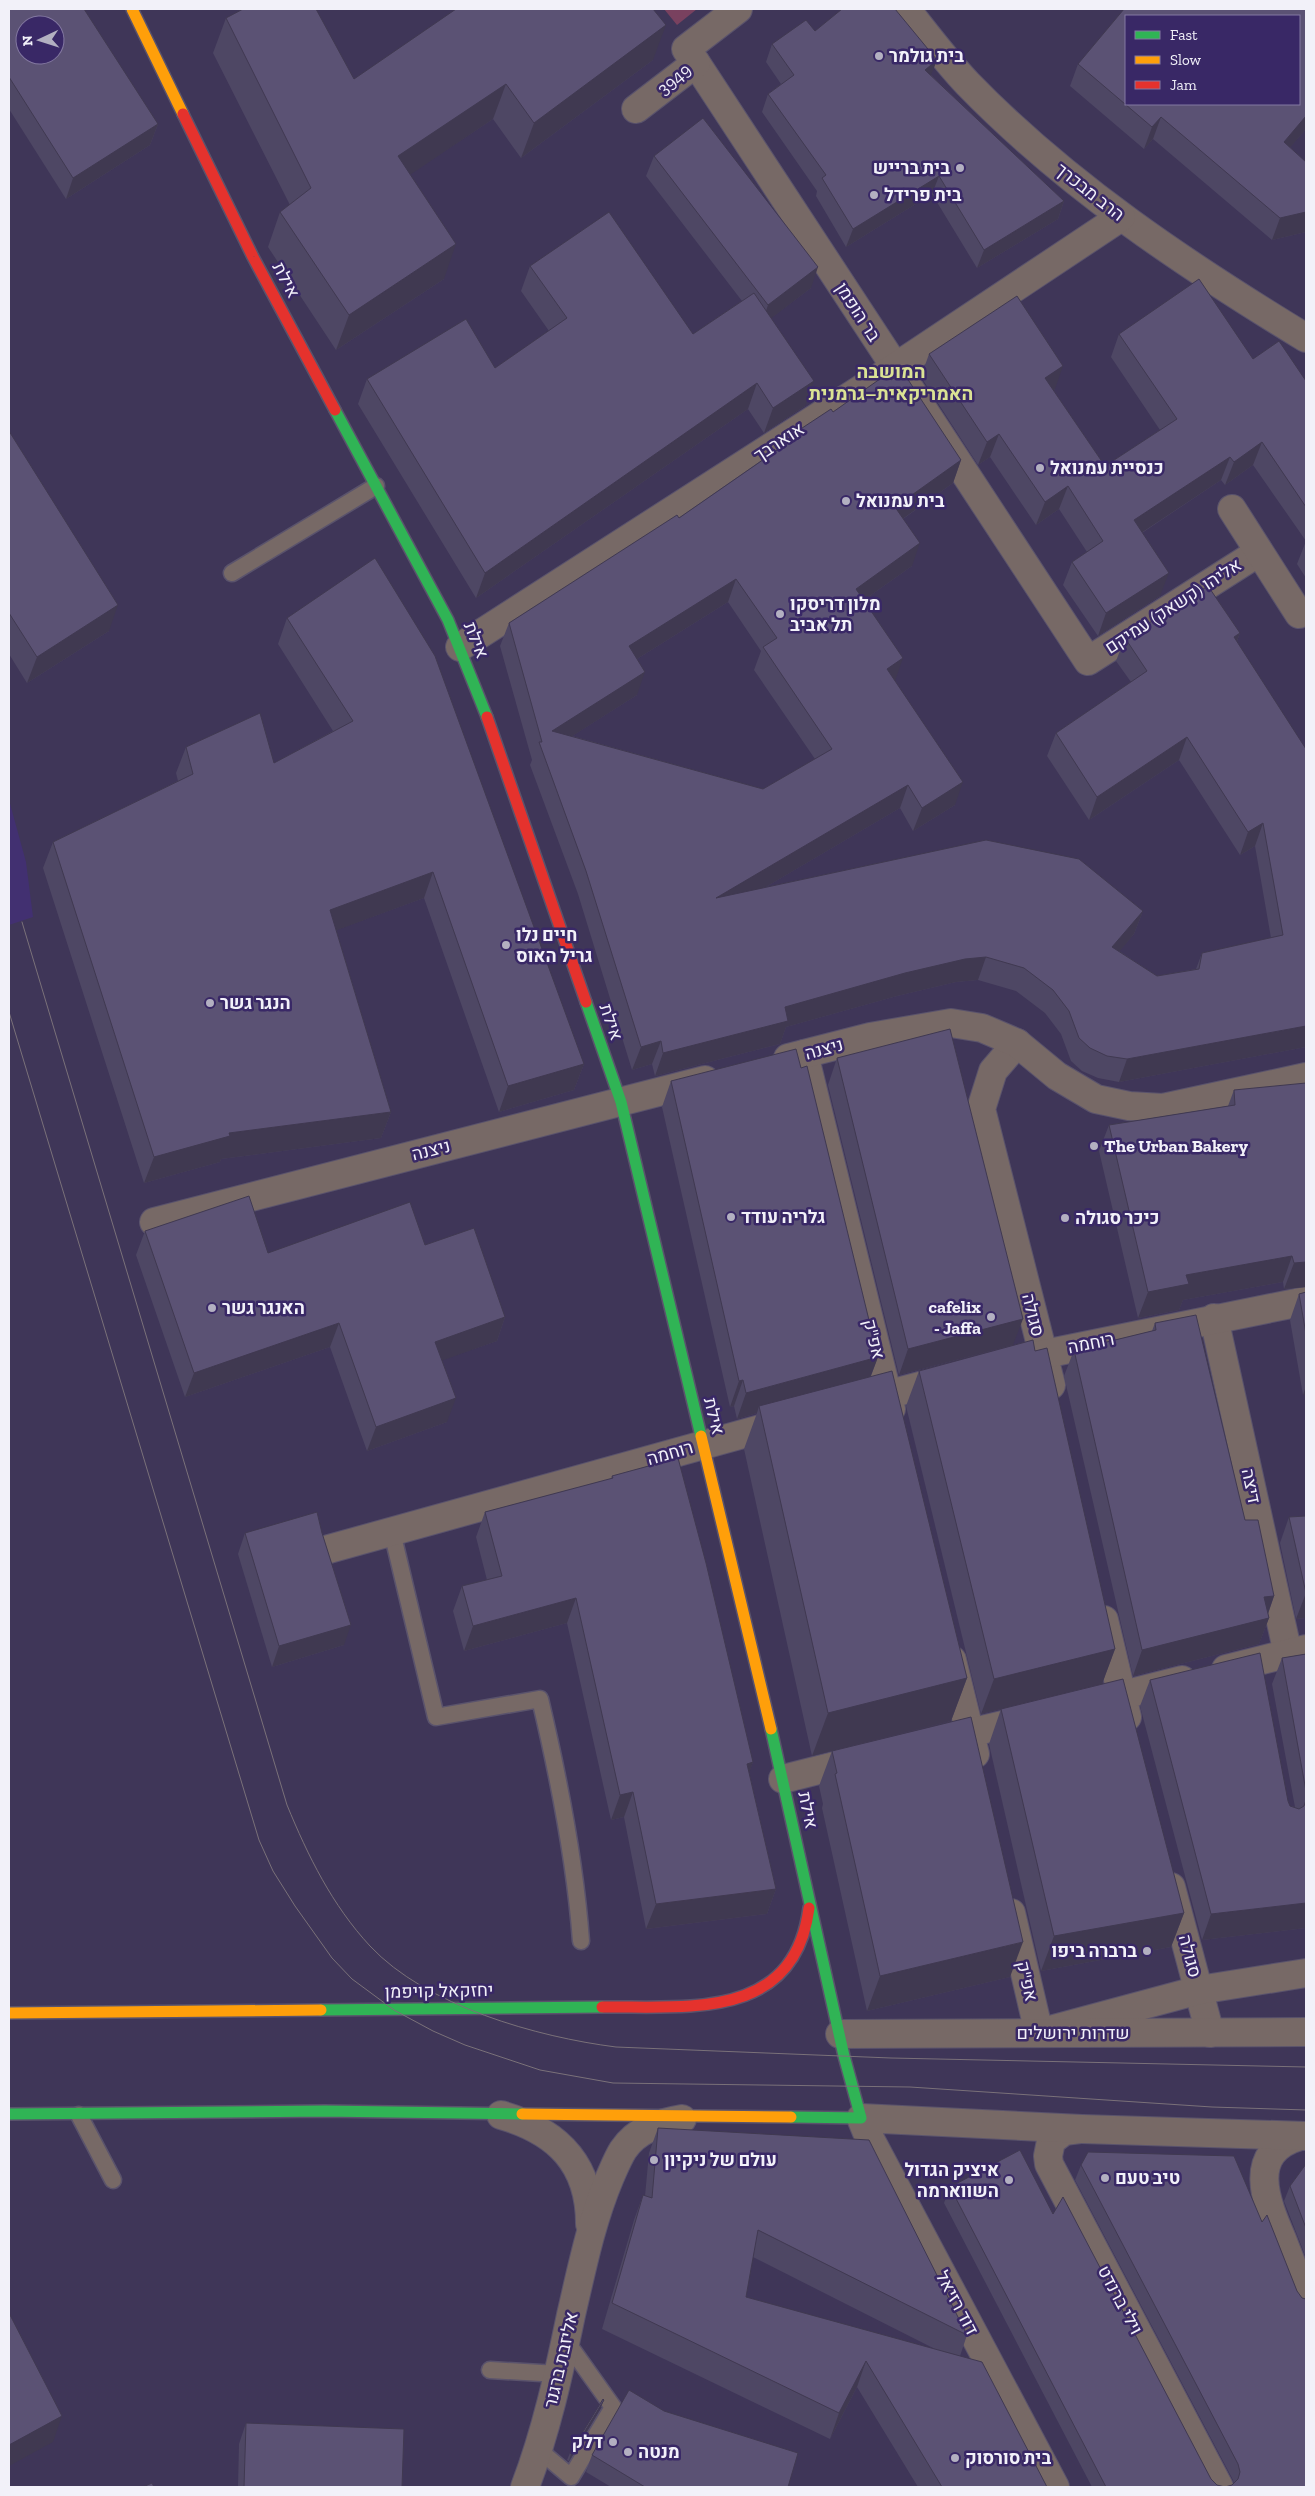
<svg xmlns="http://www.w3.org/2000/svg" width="1315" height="2496" viewBox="0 0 1315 2496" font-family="'Zilla Slab',Heebo,serif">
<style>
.built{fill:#423071}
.green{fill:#79415f}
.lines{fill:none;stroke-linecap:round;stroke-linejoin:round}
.lane-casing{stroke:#5a536c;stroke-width:19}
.street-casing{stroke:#5a536c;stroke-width:30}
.fast-casing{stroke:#5a536c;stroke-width:14}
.slow-casing{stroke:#5a536c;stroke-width:14}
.jam-casing{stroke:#5a536c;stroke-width:14}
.lane{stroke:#776966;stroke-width:16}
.street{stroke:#776966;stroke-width:28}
.fast{stroke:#30b455;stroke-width:11}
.slow{stroke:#ff9f0a;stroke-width:11}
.jam{stroke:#e5322d;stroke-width:11}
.tram{stroke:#7a7179;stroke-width:1}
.wall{fill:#4e4764;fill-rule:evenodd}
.shaded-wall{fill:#403951}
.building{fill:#5b5274;stroke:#403951;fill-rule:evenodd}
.poi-dot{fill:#b3b0c1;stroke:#392866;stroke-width:2}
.labels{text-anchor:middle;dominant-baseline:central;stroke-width:5;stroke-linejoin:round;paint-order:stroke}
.poi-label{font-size:18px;font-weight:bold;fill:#f2f1f9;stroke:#392866;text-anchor:start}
.street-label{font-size:18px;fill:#f2f1f9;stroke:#392866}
.neighbourhood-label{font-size:19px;font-weight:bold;fill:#dbe294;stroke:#392866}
</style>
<rect width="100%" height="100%" fill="#3f3658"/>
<path class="built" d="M9,800L26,862L33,917L9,925Z"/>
<path class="green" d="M664,9H697L677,25Z"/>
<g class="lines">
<defs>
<g id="lane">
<path d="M232,573L376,486"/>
<path d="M392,1532L436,1717L540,1699C559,1779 575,1859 581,1941"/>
<path d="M79,2115L113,2180"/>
<path d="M490,2370L558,2374"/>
<path d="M539,2450L571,2477L613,2407L566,2341"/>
</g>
<g id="street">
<path d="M906,9C926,34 946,61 968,84C1067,186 1186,265 1306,338"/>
<path d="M696,63L1088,661L1259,552"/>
<path d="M636,109L696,63L686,49L738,9"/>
<path d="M1232,509L1299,614"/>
<path d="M460,647L894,368L1121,217"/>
<path d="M1017,1043L993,1071L981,1109L1051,1385"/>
<path d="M804,1054L891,1409"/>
<path d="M788,1058L870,1037L951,1023L982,1028L1017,1043L1057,1076L1096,1099L1129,1106L1163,1108L1306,1077"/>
<path d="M154,1222L705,1080"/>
<path d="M1214,1318L1288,1654"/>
<path d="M1025,1358L1306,1301"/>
<path d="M871,1399L950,1378"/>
<path d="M329,1549L786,1422"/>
<path d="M1104,1620L1127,1717"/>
<path d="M952,1660L975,1754"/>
<path d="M1226,1669L1306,1649"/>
<path d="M1103,1700L1182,1680"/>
<path d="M952,1737L1032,1718"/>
<path d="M783,1779L862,1759"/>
<path d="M1171,1887L1210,2033"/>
<path d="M1011,1913L1039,2033L1199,1990L1306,1973"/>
<path d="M840,2034L1306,2032"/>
<path d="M501,2115C557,2131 590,2163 590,2224"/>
<path d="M1080,2129L1064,2131L1051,2141L1048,2156L1049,2164L1219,2487"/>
<path d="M1300,2136C1245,2152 1266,2202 1282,2239C1290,2260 1298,2280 1306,2301"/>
<path d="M525,2487C546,2432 559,2373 571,2315C582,2268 591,2222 610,2177C614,2168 618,2158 623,2150C637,2129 659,2123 682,2119"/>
<path d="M1055,2487L868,2135L861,2118L1082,2129L1306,2136"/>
</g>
<g id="fast">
<path d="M335,410L448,620L487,717"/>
<path d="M586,1002L621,1102L701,1436"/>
<path d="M771,1729L844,2056L861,2118L791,2117"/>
<path d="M321,2010L602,2007"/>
<path d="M9,2114L325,2111L522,2114"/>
</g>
<g id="slow">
<path d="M132,9L183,114"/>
<path d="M701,1436L771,1729"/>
<path d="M9,2013L321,2010"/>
<path d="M522,2114L791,2117"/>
</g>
<g id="jam">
<path d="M183,114L253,257L335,410"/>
<path d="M487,717L586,1002"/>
<path d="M602,2007C688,2006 794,2021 809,1908"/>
</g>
</defs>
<use href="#lane" class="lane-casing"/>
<use href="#street" class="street-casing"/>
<use href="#fast" class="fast-casing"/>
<use href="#slow" class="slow-casing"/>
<use href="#jam" class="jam-casing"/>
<use href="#lane" class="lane"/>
<use href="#street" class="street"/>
<use href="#fast" class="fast"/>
<use href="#slow" class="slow"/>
<use href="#jam" class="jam"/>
<g class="tram">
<path d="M22,922L287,1805C308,1856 332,1905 370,1946C426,2006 537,2037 616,2047L891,2058L1306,2067"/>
<path d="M9,1012L259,1840L273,1871L295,1906L332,1958L352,1979L394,2010L433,2031L465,2045L540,2070L613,2083L910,2087L1212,2107L1306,2110"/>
</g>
</g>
<g class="wall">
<path d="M9,9L158,124L150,145L66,199L9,109Z"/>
<path d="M1306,9V129L1290,147L1306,162V232L1272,240L1153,139L1144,149L1070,86L1078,64Z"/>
<path d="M226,18L354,79L653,60L521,158L493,119L410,174L444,279L336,350L268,247L280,212L290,205L213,53Z"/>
<path d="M772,44L931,75L1064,201L1058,219L977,268L932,194L846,247L816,196L817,191L762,112L768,94L781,84L766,62Z"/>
<path d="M654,156L811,288L771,318L805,406L764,433L748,409L476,598L358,404L367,379L495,368L549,331L521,291L530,266L693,334L742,301L646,176Z"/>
<path d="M1119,334L1253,359L1306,381V578L1297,564L1306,541L1253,465L1225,485L1221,480L1142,533L1160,596L1098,636L1063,585L1072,562L1087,552L1059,509L1036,525L990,457L978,465L921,377L929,354L1055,389L1053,390L1105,466L1160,430L1111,357Z"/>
<path d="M891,380L961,460L953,483L903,519L912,566L864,600L895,681L955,805L913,831L900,808L764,888L1143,911L1134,934L1119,951L1157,976L1196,969L1202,953L1271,938L1255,846L1240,855L1179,760L1089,820L1047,756L1056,733L1131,682L1116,661L1125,638L1240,633L1237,641L1306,1047L1119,1082L1098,1078L1082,1071L1071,1061L1061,1034L1045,1013L1016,991L978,980L956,982L897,996L786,1027L780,1044L655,1076L652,1064L632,1070L578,894L530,765L532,760L500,646L509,623L679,518L788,442L790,436ZM728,602L761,651L754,670L815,759L763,789L572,736L637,695V659Z"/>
<path d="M9,431L109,631L27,683L9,654Z"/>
<path d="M287,618L584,1064L574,1090L499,1112L424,898L336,930L391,1112L381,1138L221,1159L220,1162L144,1183L43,868L53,842L178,781L176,773L186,747L274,763L333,731L278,644Z"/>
<path d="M837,1058L1013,1345L899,1375L828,1085Z"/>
<path d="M801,1068L878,1357L871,1376L967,1678L951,1721L812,1756L744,1449L757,1413L737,1419L734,1406L730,1407L662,1107L671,1081Z"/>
<path d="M1234,1090L1306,1287L1284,1289L1283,1282L1183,1300L1179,1310L1138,1318L1099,1151L1109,1125L1228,1106Z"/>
<path d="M145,1231L268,1253L425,1245L505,1317L497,1341L442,1360L447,1422L367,1451L330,1347L185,1397L136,1255Z"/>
<path d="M1306,1292V1395H1303L1290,1320L1299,1294Z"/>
<path d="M1155,1323L1245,1520L1274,1596L1268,1614L1269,1618L1259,1644L1133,1676L1064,1376L1074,1350L1152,1331Z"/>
<path d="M1035,1351L1115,1649L1102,1684L981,1714L906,1406L919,1371Z"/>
<path d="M612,1476L753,1762L749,1772L776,1889L767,1914L646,1929L624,1817L611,1820L567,1623L464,1651L453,1611L462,1586L487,1580L476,1537L485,1512L611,1479Z"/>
<path d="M1306,1516V1618L1296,1619L1280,1543L1289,1517Z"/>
<path d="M245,1533L344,1645L272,1667L238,1554Z"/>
<path d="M1306,1654V1928L1202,1940L1140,1706L1150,1680L1288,1801L1290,1806L1295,1807L1272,1684L1282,1658Z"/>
<path d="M1001,1709L1184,1913L1171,1947L1041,1971L989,1744Z"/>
<path d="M832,1751L1010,1977L867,2011L822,1808L823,1804L819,1786Z"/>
<path d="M658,2128L967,2335L960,2356L1047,2487H918L857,2387L830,2439L602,2329L634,2220L643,2195L645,2196L649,2153ZM753,2257L935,2349L746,2297Z"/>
<path d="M1306,2164V2258L1284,2201L1290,2186Z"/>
<path d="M1081,2165L1306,2487H1092L944,2203L950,2187L1053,2214L1211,2479L1217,2485L1225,2487L1232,2485L1234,2484L1233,2480L1075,2180Z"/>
<path d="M601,2407L569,2461L567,2460L570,2453Z"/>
<path d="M246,2423L402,2487H238L239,2444Z"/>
<path d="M592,2455L788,2487H611L586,2472Z"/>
</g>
<g class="shaded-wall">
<path d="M666,25L653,60L521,158L534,123Z"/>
<path d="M937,60L930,78L925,70Z"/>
<path d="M506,84L493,119L386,191L398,156Z"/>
<path d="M1306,116V129L1276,164L1284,142Z"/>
<path d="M1161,117L1153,139L1144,149L1152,127Z"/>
<path d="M158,124L150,145L66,199L73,178Z"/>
<path d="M939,176L932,194L846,247L853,229Z"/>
<path d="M1064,201L1058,219L977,268L984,250Z"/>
<path d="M1306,212V232L1272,240L1280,218Z"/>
<path d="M456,244L444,279L336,350L349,315Z"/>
<path d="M818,267L811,288L761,326L768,305Z"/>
<path d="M1063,366L1055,389L1036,401L1045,378Z"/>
<path d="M814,381L805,406L764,433L773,408Z"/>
<path d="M757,383L748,409L476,598L485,573Z"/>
<path d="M999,434L990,457L978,465L987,442Z"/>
<path d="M1262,442L1253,465L1225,485L1234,462Z"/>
<path d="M1230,457L1221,480L1126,543L1134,520Z"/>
<path d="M961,460L953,483L887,530L895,507Z"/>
<path d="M1068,486L1059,509L1036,525L1045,502Z"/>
<path d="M920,543L912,566L847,612L856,589Z"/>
<path d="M1169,573L1160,596L1098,636L1106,613Z"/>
<path d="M736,579L728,602L621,669L629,646Z"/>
<path d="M118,605L109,631L27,683L37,657Z"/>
<path d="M1240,633L1231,656L1234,637Z"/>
<path d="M903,658L895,681L887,669Z"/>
<path d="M645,672L637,695L544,754L552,731Z"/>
<path d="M1187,737L1179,760L1089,820L1097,797Z"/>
<path d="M963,782L955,805L913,831L922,808Z"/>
<path d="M908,785L900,808L708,921L716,898Z"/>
<path d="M1263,823L1255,846L1240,855L1248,832Z"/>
<path d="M433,872L424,898L321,936L330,910Z"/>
<path d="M1143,911L1134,934L1104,970L1112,947Z"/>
<path d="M986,957L978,980L956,982L897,996L786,1027L780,1044L655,1076L663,1053L785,1007L905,973L965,959Z"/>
<path d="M1306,1026V1047L1119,1082L1127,1059Z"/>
<path d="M661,1041L652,1064L632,1070L641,1047Z"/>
<path d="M584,1064L574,1090L499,1112L508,1086Z"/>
<path d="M391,1112L381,1138L221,1159L220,1162L144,1183L154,1157L229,1133Z"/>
<path d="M1292,1256L1283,1282L1183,1300L1179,1310L1138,1318L1148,1292L1186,1275Z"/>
<path d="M1306,1262V1287L1284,1289L1294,1263Z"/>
<path d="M505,1317L497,1341L427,1366L435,1342Z"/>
<path d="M1023,1319L1013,1345L899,1375L908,1349Z"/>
<path d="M339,1323L330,1347L185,1397L194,1373Z"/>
<path d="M878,1357L868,1383L759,1406L757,1413L737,1419L746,1393Z"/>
<path d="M743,1380L734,1406L730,1407L739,1381Z"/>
<path d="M1306,1386V1395H1303Z"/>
<path d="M456,1398L447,1422L367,1451L376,1427Z"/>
<path d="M1306,1593V1618L1296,1619Z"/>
<path d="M1274,1596L1266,1619L1269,1618L1259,1644L1133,1676L1142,1650L1264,1597Z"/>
<path d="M576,1598L567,1623L464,1651L473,1626Z"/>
<path d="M351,1625L344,1645L272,1667L279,1646Z"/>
<path d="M1115,1649L1102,1684L981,1714L994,1679Z"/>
<path d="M967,1678L951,1721L812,1756L828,1713Z"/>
<path d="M753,1762L744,1787L747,1764Z"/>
<path d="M633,1792L624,1817L611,1820L620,1795Z"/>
<path d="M776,1889L767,1914L646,1929L656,1904Z"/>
<path d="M1306,1903V1928L1202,1940L1211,1914Z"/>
<path d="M1184,1913L1171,1947L1041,1971L1054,1936Z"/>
<path d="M1023,1942L1010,1977L867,2011L880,1976Z"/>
<path d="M866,2361L857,2387L830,2439L839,2413Z"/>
<path d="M604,2400L601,2407L569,2461L571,2454Z"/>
<path d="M62,2416L53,2442L9,2466V2445Z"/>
</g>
<g class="building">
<path d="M9,9H84L158,124L73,178L9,77ZM25,25H55V55H25Z"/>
<path d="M243,9H316L354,79L456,9H653L666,25L534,123L506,84L398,156L456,244L349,315L280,212L311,188L226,18Z"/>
<path d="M842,9H895L937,60L925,70L1064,201L984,250L939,176L853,229L822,178L826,175L768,94L794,75L772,44L806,20L815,31Z"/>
<path d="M1124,9H1306V116L1284,142L1306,162V212L1280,218L1161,117L1152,127L1078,64ZM1126,16H1299V104H1126Z"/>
<path d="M703,118L818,267L768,305L654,156Z"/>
<path d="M609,212L693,334L754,293L814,381L773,408L757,383L485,573L367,379L466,319L495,368L567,318L530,266Z"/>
<path d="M1199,279L1253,359L1279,341L1306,381V507L1262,442L1234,462L1230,457L1134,520L1169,573L1106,613L1072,562L1103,541L1068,486L1045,502L999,434L987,442L929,354L1017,296L1063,366L1045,378L1105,466L1177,419L1119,334Z"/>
<path d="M903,372L961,460L895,507L920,543L856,589L903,658L887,669L963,782L922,808L908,785L716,898L986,840L1079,859L1143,911L1112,947L1157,976L1199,969L1202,953L1283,935L1263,823L1248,832L1187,737L1097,797L1056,733L1147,671L1125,638L1208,586L1240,633L1234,637L1306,749V1026L1127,1059L1107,1056L1090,1048L1079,1038L1069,1011L1053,990L1024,968L986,957L965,959L905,973L785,1007L788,1021L663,1053L661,1041L641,1047L586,871L539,742H542L509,623L677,515L679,518L793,439L790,436L831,409L833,412L887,374L891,380ZM736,579L777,638L763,647L832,749L763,789L552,731L645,672L629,646Z"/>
<path d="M9,431L118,605L37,657L9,613Z"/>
<path d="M375,558L435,656L584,1064L508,1086L433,872L330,910L391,1112L229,1133L230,1136L154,1157L53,842L193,774L186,747L260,713L274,763L353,721L287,618Z"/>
<path d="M950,1029L1023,1319L908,1349L837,1058Z"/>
<path d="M796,1049L801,1068L807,1066L878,1357L746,1393L743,1380L739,1381L671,1081Z"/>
<path d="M1306,1083V1262L1294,1263L1292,1256L1186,1275L1189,1284L1148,1292L1109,1125L1235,1105L1234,1090Z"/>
<path d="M249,1196L268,1253L410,1202L425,1245L474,1228L505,1317L435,1342L456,1398L376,1427L339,1323L194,1373L145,1231Z"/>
<path d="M1306,1292V1334L1299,1294Z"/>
<path d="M1196,1315L1245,1520H1258L1274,1596L1264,1597L1269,1618L1142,1650L1074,1350L1156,1330L1155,1323Z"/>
<path d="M1033,1340L1035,1351L1047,1348L1115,1649L994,1679L919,1371Z"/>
<path d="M892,1371L967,1678L828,1713L759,1406Z"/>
<path d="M678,1458L706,1563L753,1762L747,1764L776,1889L656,1904L633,1792L620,1795L576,1598L473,1626L462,1586L502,1576L485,1512L613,1478L612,1476Z"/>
<path d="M317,1512L322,1533L351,1625L279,1646L245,1533Z"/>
<path d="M1306,1516V1593L1289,1517Z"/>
<path d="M1260,1653L1288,1801L1290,1806L1299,1809L1304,1806L1306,1800V1903L1211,1914L1150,1680Z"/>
<path d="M1306,1654V1791L1282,1658Z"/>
<path d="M1123,1679L1184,1913L1054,1936L1001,1709Z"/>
<path d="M971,1717L1023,1942L880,1976L835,1774L837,1773L832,1751Z"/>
<path d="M658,2128L869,2140L967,2335L758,2230L746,2297L982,2362L1047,2487H942L866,2361L839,2413L612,2303L643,2195L652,2198Z"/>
<path d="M1020,2150L1053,2214L1063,2197L1211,2479L1217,2485L1225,2487L1232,2485L1238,2479L1240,2472L1238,2464L1081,2165L1088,2152L1234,2156L1262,2222L1267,2215L1297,2291L1302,2298L1306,2299V2487H1106L950,2187Z"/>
<path d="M1306,2164V2228L1290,2186Z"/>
<path d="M9,2313L62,2416L9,2445Z"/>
<path d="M629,2390L664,2411L798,2453L788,2487H645L592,2455Z"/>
<path d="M603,2399L604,2400L571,2454L570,2453Z"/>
<path d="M246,2423L404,2429L402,2487H244Z"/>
<path d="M152,2483L154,2487H143Z"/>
</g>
<g class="poi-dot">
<circle cx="879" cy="56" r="5"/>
<circle cx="960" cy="168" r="5"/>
<circle cx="874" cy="195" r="5"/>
<circle cx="1040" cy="468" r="5"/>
<circle cx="846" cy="501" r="5"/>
<circle cx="780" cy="614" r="5"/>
<circle cx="506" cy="945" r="5"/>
<circle cx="210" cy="1003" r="5"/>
<circle cx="1094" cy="1146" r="5"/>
<circle cx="731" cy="1217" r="5"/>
<circle cx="1065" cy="1218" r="5"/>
<circle cx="212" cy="1308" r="5"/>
<circle cx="991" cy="1317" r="5"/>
<circle cx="1147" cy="1951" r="5"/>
<circle cx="654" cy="2160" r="5"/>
<circle cx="1105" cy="2178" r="5"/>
<circle cx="1009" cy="2180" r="5"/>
<circle cx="613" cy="2442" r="5"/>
<circle cx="628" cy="2452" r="5"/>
<circle cx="955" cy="2458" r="5"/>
</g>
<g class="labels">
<g class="poi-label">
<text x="889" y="56">בית גולמר</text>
<text x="950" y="168" text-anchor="end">בית ברייש</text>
<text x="884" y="195">בית פרידל</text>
<text x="1050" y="468">כנסיית עמנואל</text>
<text x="856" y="501">בית עמנואל</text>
<text x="790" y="604">מלון דריסקו<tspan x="790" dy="21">תל אביב</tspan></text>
<text x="516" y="935">חיים נלו<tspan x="516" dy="21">גריל האוס</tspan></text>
<text x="220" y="1003">הנגר גשר</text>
<text x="1104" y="1146">The Urban Bakery</text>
<text x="741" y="1217">גלריה עודד</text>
<text x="1075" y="1218">כיכר סגולה</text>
<text x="981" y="1307" text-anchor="end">cafelix<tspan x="981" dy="21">- Jaffa</tspan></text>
<text x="222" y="1308">האנגר גשר</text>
<text x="1137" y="1951" text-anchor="end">ברברה ביפו</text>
<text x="664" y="2160">עולם של ניקיון</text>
<text x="999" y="2170" text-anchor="end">איציק הגדול<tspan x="999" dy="21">השווארמה</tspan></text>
<text x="1115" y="2178">טיב טעם</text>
<text x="603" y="2442" text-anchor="end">דלק</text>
<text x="638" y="2452">מנטה</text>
<text x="965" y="2458">בית סורסוק</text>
</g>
<g class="street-label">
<text transform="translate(674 79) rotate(-40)">3949</text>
<text transform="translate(1090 192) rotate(38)">הרב מבכרך</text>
<text transform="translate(286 280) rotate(62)">אילת</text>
<text transform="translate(858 312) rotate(57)">בר הופמן</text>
<text transform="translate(779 442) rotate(-33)">אוארבך</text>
<text transform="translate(1173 606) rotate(-33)">אליהו (קשאק) עמיקם</text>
<text transform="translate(476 640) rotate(68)">אילת</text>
<text transform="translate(611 1022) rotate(71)">אילת</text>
<text transform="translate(824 1049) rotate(-15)">ניצנה</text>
<text transform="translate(431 1150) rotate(-14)">ניצנה</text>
<text transform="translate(1033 1315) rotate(76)">סגולה</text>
<text transform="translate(874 1339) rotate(76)">אפ"ק</text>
<text transform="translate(1091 1343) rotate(-11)">רוחמה</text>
<text transform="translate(714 1416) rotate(76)">אילת</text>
<text transform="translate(670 1453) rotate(-16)">רוחמה</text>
<text transform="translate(1251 1486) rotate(78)">דיצה</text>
<text transform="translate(808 1810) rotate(78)">אילת</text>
<text transform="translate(1190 1956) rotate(75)">סגולה</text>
<text transform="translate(1027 1981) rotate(77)">אפ"ק</text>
<text transform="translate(439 1991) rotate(-1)">יחזקאל קויפמן</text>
<text x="1073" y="2033">שדרות ירושלים</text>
<text transform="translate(1120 2300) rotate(62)">וילי ברנדט</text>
<text transform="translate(957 2303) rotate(62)">דוד רזיאל</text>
<text transform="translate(561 2360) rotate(-77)">אליזבת ברגנר</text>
</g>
<g class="neighbourhood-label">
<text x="891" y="371">המושבה<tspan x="891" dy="22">האמריקאית–גרמנית</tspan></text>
</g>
</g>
<rect width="1315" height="2496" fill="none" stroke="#f2f1f9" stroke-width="20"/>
<rect x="1125" y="15" width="175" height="90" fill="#392866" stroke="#8378a1"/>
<rect x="1135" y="31" width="25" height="8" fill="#30b455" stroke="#8378a1"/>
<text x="1170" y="40" font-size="15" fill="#f2f1f9">Fast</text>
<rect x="1135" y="56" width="25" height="8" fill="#ff9f0a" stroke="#8378a1"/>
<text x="1170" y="65" font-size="15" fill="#f2f1f9">Slow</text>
<rect x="1135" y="81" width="25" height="8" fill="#e5322d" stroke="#8378a1"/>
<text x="1170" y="90" font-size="15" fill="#f2f1f9">Jam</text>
<g transform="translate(40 40) rotate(266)"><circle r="24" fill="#392866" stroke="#8378a1"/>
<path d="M0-4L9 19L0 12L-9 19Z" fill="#b3b0c1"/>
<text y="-8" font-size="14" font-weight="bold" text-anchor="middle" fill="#f2f1f9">N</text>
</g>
</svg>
